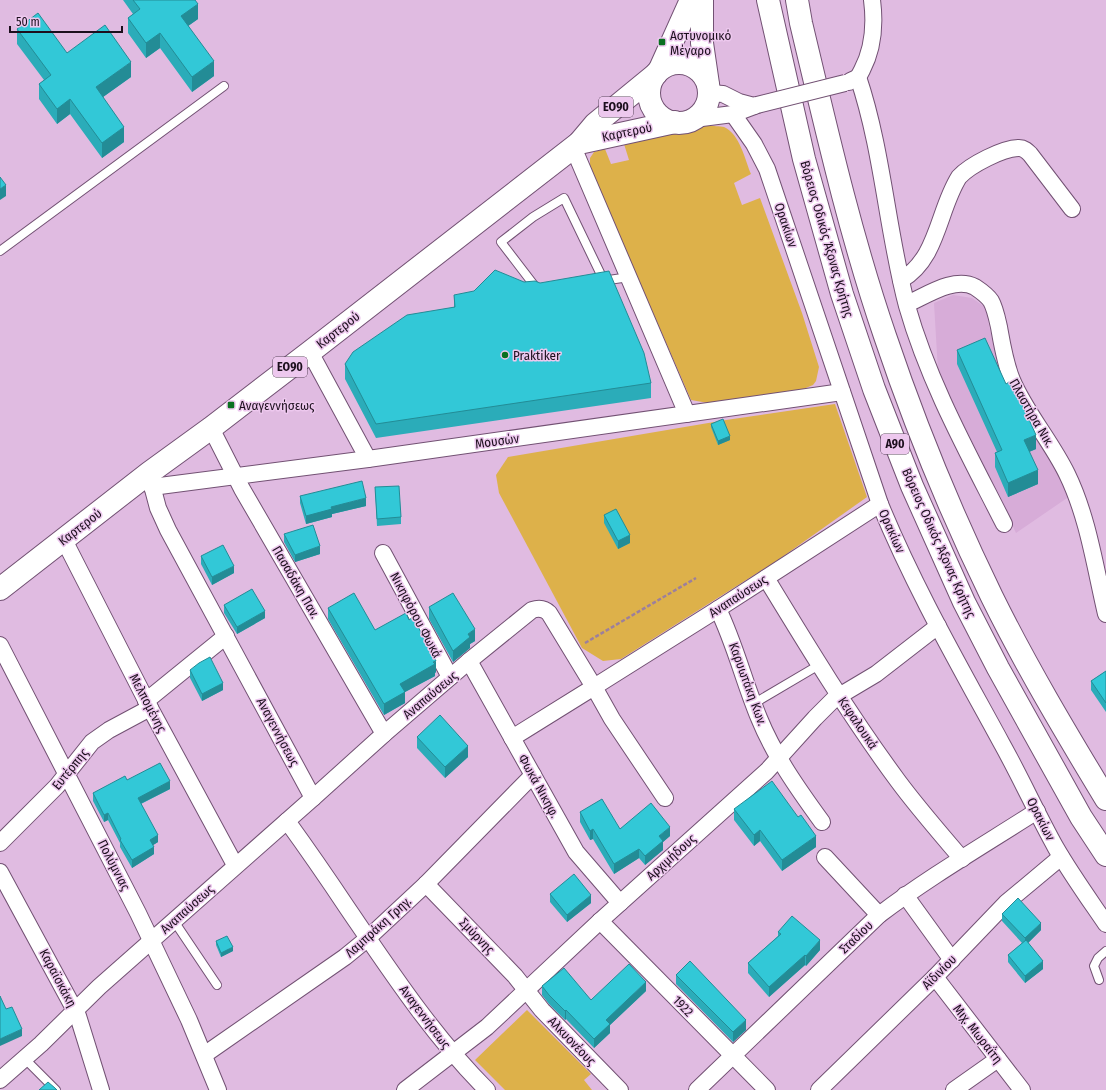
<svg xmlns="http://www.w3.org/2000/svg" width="1106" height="1090" viewBox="0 0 1106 1090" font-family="'Fira Sans Condensed',sans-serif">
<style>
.built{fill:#d7acd8}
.green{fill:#ddb14a}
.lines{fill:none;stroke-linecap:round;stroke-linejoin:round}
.lane-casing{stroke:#725173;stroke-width:10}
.street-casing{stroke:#725173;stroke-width:18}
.primary-casing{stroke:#725173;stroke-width:24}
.highway-casing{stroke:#725173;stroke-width:24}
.path{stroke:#9c7f9d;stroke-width:2.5;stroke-dasharray:4 2;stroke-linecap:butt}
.lane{stroke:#fff;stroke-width:8}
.street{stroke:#fff;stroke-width:16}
.primary{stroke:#fff;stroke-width:22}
.highway{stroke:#fff;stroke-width:22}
.street-bridge-casing{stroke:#725173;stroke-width:18;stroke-linecap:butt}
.street-bridge{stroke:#fff;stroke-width:16}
.wall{fill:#2bacb9}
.shaded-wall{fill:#238c96}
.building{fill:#32c8d7;stroke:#238c96}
.poi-dot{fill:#097020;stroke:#edc8ee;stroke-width:1.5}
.labels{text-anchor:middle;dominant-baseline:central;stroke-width:3;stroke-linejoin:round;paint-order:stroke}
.shield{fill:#edc8ee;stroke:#5b465c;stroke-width:1}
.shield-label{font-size:12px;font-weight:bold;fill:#1c0f1d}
.poi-label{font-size:13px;fill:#1c0f1d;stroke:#edc8ee;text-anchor:start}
.street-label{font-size:13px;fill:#1c0f1d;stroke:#edc8ee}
</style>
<rect width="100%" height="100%" fill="#e0bbe1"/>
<path class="built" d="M953,295L972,298L985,307L999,371L1070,496L1016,533L938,371L934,303Z"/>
<g class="green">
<path d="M708,126C713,126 720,126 724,127C740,134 745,160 751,174L734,183L742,205L760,198L802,313L819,367L816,381L813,385L801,390L708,403L691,400L647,299L619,241L590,166V158L594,152L605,149L611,164L629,160L624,144L691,127Z"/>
<path d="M835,404L867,497L778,560L621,659L603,661L582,648L499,493L496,475L508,457L726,420Z"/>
<path d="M527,1010L591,1074L584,1080L592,1090H505L475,1060Z"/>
</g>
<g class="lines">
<defs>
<g id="lane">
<path d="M0,251L224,86"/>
<path d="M602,281L629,277"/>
<path d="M537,289L501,242L533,217L564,198L604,281"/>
<path d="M753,704L819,665"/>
<path d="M174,921L217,985"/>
<path d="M1099,980L1094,966L1098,958L1106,951"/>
<path d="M25,1059L56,1090"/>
</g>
<g id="street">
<path d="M858,77C883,151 887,231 907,306C929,383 968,453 1004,524"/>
<path d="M849,82C851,80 855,79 857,78C859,76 861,72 862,70C873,49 875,23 872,0"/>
<path d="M709,93L723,94L739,102L754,106"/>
<path d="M733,114L754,144L767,169L880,504C914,587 959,665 1002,744C1021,778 1037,814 1056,848C1071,874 1089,899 1106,924"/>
<path d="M694,119L733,114L757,105"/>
<path d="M573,147L687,414"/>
<path d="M901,280C938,259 938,210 959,177C970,165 1003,148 1019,148C1024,148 1027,151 1030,154L1072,209"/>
<path d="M907,304C926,296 954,276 975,287C981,291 987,295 991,301C995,308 997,318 999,327C1002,344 1005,363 1012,380C1026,413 1051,441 1067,474C1088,517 1095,567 1106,614"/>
<path d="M310,352L368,459"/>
<path d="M211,428L242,489L384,734"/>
<path d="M150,478L158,508L168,530L313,798"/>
<path d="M152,487L368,459L842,392"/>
<path d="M64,540L150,708L235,865"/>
<path d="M383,553L450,677"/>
<path d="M766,578C808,647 850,716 898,781C918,808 940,833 962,859"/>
<path d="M718,609C735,644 744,682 759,718C774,755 798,789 822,822"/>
<path d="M0,645L138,913L189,1020L218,1090"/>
<path d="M469,661L576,852L620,903"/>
<path d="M146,701L226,636"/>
<path d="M512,738L594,687L612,719L665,798"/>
<path d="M287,821C308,850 328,879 348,909C391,972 433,1036 487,1090"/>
<path d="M0,843L57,786L92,742L109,730L150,708"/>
<path d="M825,857L879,915"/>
<path d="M0,872L78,1016L101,1090"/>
<path d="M426,884L515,976L542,1010L620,1090"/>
<path d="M905,895L952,960"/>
<path d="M600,921L767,1090"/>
<path d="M935,977L1022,1090"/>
<path d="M204,1055L345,957L367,939L426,884L533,775"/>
<path d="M0,1080L41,1044L99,987L313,798L384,734L469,661L532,610C538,608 544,608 549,613L594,687L718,609L880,504"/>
<path d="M405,1090L487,1027L600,921L767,771L815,718L834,699L876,674L938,626"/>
<path d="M697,1090L879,915C929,877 984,845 1037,811"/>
<path d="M819,1090L935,977L1006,903L1061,857"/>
<path d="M954,1090L998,1059"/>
</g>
<g id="primary">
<path d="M702,0V43L708,84"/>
<circle cx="679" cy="93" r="30"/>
<path d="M660,69L691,0"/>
<path d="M579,143L675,122"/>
<path d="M0,589L149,473L211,428L310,352L579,143L595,124L656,74"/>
</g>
<g id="highway">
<path d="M768,0L804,159L842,294L874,389L912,486L964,602L998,668L1081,817L1106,855"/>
<path d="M797,0L801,23C826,128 850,234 885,336C915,425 951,513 992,597C1026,666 1066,733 1106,799"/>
</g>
</defs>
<use href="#lane" class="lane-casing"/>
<use href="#street" class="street-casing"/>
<use href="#primary" class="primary-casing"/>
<use href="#highway" class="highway-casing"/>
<path class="path" d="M585,643L696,578"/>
<use href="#lane" class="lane"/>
<use href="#street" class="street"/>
<use href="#primary" class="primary"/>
<use href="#highway" class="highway"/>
<defs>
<path id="street-bridge" d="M757,105L845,83"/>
</defs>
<use href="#street-bridge" class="street-bridge-casing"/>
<use href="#street-bridge" class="street-bridge"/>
</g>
<g class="wall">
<path d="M123,0H195L198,19L188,26L214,76L192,92L160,48L146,58L128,33V18L133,14Z"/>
<path d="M17,29L67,53L131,77L103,97L124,142L102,158L70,114L57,124L39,99V84L44,80L17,44Z"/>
<path d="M454,295L651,383V398L376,438L345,379V364L454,307Z"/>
<path d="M957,350L1036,449L1029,452L1038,484L1008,497L995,467V453L997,452L957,364Z"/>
<path d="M711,424L730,440L718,445L711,427Z"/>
<path d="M375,487L401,517V524L377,526Z"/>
<path d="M300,496L366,506L332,514V517L306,524L300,503Z"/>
<path d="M604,515L630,543L618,549L604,523Z"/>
<path d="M284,534L320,554L295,562L284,542Z"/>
<path d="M201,556L234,573L212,585L201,564Z"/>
<path d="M224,605L265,618L237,634L224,613Z"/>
<path d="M429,607L475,641L470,644V648L453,662L429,619Z"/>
<path d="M328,608L375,630L436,672L435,673V676L405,692V703L384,715L328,619Z"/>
<path d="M190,670L223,690L202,701L190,678Z"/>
<path d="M1106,671V712L1091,690V681Z"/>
<path d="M417,737L468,757L445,778L417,748Z"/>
<path d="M127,780L170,789L141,804L158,842L153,845L154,854L132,868L120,847V843L108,820L104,822L93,801V793Z"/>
<path d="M734,809L816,847L782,871L760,841L754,846L734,820Z"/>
<path d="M580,812L620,829L670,836L663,842V850L645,865L639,858L614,874L593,839L590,840L580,822Z"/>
<path d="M550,894L591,903L567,922L550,902Z"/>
<path d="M1002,914L1041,930L1028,943L1043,969L1025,983L1008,962V955L1022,943L1002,921Z"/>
<path d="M778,932L820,950L806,966L805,965L769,997L748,973V963L778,936Z"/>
<path d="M216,941L233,951L221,957L216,945Z"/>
<path d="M676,975L746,1030L733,1042L676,984Z"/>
<path d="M542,986L591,1000L646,991L610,1025V1033L594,1048L566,1019L565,1020L549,1004L542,995Z"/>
</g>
<g class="shaded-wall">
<path d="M198,4V19L181,31V16Z"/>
<path d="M160,33V48L146,58V43Z"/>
<path d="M214,61V76L192,92V77Z"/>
<path d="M131,62V77L96,102V87Z"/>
<path d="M70,99V114L57,124V109Z"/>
<path d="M124,127V142L102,158V143Z"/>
<path d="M6,185V196L0,200V189Z"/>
<path d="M1036,435V449L1024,454V440Z"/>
<path d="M730,436V440L718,445V441Z"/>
<path d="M1038,470V484L1008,497V483Z"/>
<path d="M366,498V506L332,514V517L306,524V516L331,507Z"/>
<path d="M630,535V543L618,549V541Z"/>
<path d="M320,546V554L295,562V555Z"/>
<path d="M234,566V573L212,585V577Z"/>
<path d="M265,611V618L237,634V627Z"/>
<path d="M475,629V641L470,644V648L453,662V651L468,634Z"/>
<path d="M436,661V672L435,673V676L405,692V703L384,715V704L400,684Z"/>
<path d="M223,683V690L202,701V694Z"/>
<path d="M468,746V757L445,778V767Z"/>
<path d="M170,781V789L138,805V798Z"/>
<path d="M108,813V820L104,822V815Z"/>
<path d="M670,827V836L663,842V850L645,865V856L659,836Z"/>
<path d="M593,829V839L590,840V831Z"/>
<path d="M760,830V841L754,846V835Z"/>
<path d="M158,835V842L150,847V840Z"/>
<path d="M816,836V847L782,871V860Z"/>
<path d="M154,847V854L132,868V860Z"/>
<path d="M639,849V858L614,874V864Z"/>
<path d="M591,895V903L567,922V915Z"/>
<path d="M1041,923V930L1025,946V938Z"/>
<path d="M820,940V950L806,966V956Z"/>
<path d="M233,947V951L221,957V953Z"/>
<path d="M805,955V965L769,997V987Z"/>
<path d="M1043,961V969L1025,983V976Z"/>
<path d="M646,982V991L610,1025V1033L594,1048V1039L606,1020Z"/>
<path d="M566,1010V1019L565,1020V1011Z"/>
<path d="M746,1020V1030L733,1042V1032Z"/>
<path d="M22,1029V1036L0,1046V1039Z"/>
</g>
<g class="building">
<path d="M133,0H195L198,4L181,16L214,61L192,77L160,33L146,43L128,18L140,9Z"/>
<path d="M38,13L67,53L105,25L131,62L96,87L124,127L102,143L70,99L57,109L39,84L51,75L17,29Z"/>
<path d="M0,177L6,185L0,189Z"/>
<path d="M495,270L524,282L535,281L540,283L609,271L644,353L651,383L376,424L345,364L353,352L407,315L455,307L454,295L474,291Z"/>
<path d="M985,338L1006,384L1009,382L1022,404L1036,435L1024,440L1038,470L1008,483L995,453L1002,450L957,350Z"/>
<path d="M723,419L730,436L718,441L711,424Z"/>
<path d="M362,481L366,498L331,507L332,509L306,516L300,496Z"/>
<path d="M399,486L401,517L377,519L375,487Z"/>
<path d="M616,509L630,535L618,541L604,515Z"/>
<path d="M313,525L320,546L295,555L284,534Z"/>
<path d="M223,545L234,566L212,577L201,556Z"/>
<path d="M252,589L265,611L237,627L224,605Z"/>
<path d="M354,593L375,630L406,613L409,620L413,617L436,661L433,662L435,664L400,684L405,692L384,704L328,608Z"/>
<path d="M453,593L475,629L468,634L470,637L453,651L429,607Z"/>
<path d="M210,657L223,683L202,694L190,670L199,663Z"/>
<path d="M1106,671V703L1091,681Z"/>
<path d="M440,715L468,746L445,767L417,737Z"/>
<path d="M160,763L170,781L138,798L158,835L150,840L154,847L132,860L120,840L121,839L108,813L104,815L93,793L125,776L127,780Z"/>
<path d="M772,781L798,817L801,815L816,836L782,860L760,830L754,835L734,809Z"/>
<path d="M602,799L620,829L651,803L670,827L659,836L663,841L645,856L639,849L614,864L593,829L590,831L580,812Z"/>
<path d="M574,874L591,895L567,915L550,894Z"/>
<path d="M1018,898L1041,923L1025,938L1002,914Z"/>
<path d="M792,916L820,940L806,956L805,955L769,987L748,963L781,934L778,932Z"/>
<path d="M227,936L233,947L221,953L216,941Z"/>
<path d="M1026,940L1043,961L1025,976L1008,955Z"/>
<path d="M690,961L746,1020L733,1032L676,975Z"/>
<path d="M629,964L646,982L606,1020L610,1024L594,1039L566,1010L565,1011L549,995L542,986L564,968L591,1000Z"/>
<path d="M0,996L6,1009L12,1007L22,1029L0,1039Z"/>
<path d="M48,1082L55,1088L57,1090H39Z"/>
</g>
<g class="poi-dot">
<rect x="658" y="38" width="8" height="8" rx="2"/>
<circle cx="505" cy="355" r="4"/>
<rect x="227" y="401" width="8" height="8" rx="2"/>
</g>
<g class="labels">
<g class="shield">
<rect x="599" y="97" width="34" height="20" rx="3"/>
<rect x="273" y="357" width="34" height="20" rx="3"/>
<rect x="881" y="434" width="28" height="20" rx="3"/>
</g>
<g class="shield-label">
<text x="616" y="107">ΕΟ90</text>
<text x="290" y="367">ΕΟ90</text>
<text x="895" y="444">Α90</text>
</g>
<g class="poi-label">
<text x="670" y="35">Αστυνομικό<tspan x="670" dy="15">Μέγαρο</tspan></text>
<text x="513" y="355">Praktiker</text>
<text x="239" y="405">Αναγεννήσεως</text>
</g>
<g class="street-label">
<text transform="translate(627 132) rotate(-12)">Καρτερού</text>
<text transform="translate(786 225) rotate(71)">Ορακίων</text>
<text transform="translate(827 239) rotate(74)">Βόρειος Οδικός Άξονας Κρήτης</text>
<text transform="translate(338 330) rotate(-38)">Καρτερού</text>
<text transform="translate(1032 413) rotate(60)">Πλαστήρα Νικ.</text>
<text transform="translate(497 441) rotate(-8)">Μουσών</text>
<text transform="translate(80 527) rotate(-38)">Καρτερού</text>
<text transform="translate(892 531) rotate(66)">Ορακίων</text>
<text transform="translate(939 543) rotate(66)">Βόρειος Οδικός Άξονας Κρήτης</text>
<text transform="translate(296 582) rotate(60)">Πασαδάκη Παν.</text>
<text transform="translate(738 596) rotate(-33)">Αναπαύσεως</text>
<text transform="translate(416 615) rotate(62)">Νικηφόρου Φωκά</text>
<text transform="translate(748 684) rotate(70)">Καρυωτάκη Κων.</text>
<text transform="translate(430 695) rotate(-40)">Αναπαύσεως</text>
<text transform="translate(148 703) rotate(62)">Μελπομένης</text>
<text transform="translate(858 723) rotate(56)">Κεφαλουκά</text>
<text transform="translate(278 732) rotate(62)">Αναγεννήσεως</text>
<text transform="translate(70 769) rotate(-51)">Ευτέρπης</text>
<text transform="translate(539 786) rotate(61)">Φωκά Νικηφ.</text>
<text transform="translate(1041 819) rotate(63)">Ορακίων</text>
<text transform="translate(671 857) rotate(-42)">Αρχιμήδους</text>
<text transform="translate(114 865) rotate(63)">Πολύμνιας</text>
<text transform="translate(187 909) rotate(-42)">Αναπαύσεως</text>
<text transform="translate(378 927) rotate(-42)">Λαμπράκη Γρηγ.</text>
<text transform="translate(477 936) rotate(46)">Σμύρνης</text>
<text transform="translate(856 937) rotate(-44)">Σταδίου</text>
<text transform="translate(939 972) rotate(-45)">Αϊδινίου</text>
<text transform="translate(58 978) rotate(62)">Καραϊσκάκη</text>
<text transform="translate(683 1006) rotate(46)">1922</text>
<text transform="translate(425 1017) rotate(53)">Αναγεννήσεως</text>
<text transform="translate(978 1034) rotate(52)">Μιχ. Μωραΐτη</text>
<text transform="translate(572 1041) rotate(46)">Αλκυονέους</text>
</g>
</g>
<path d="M10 26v6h112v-6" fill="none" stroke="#1c0f1d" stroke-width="2"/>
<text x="16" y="26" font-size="12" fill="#1c0f1d" stroke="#edc8ee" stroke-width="3" paint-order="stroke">50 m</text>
</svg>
